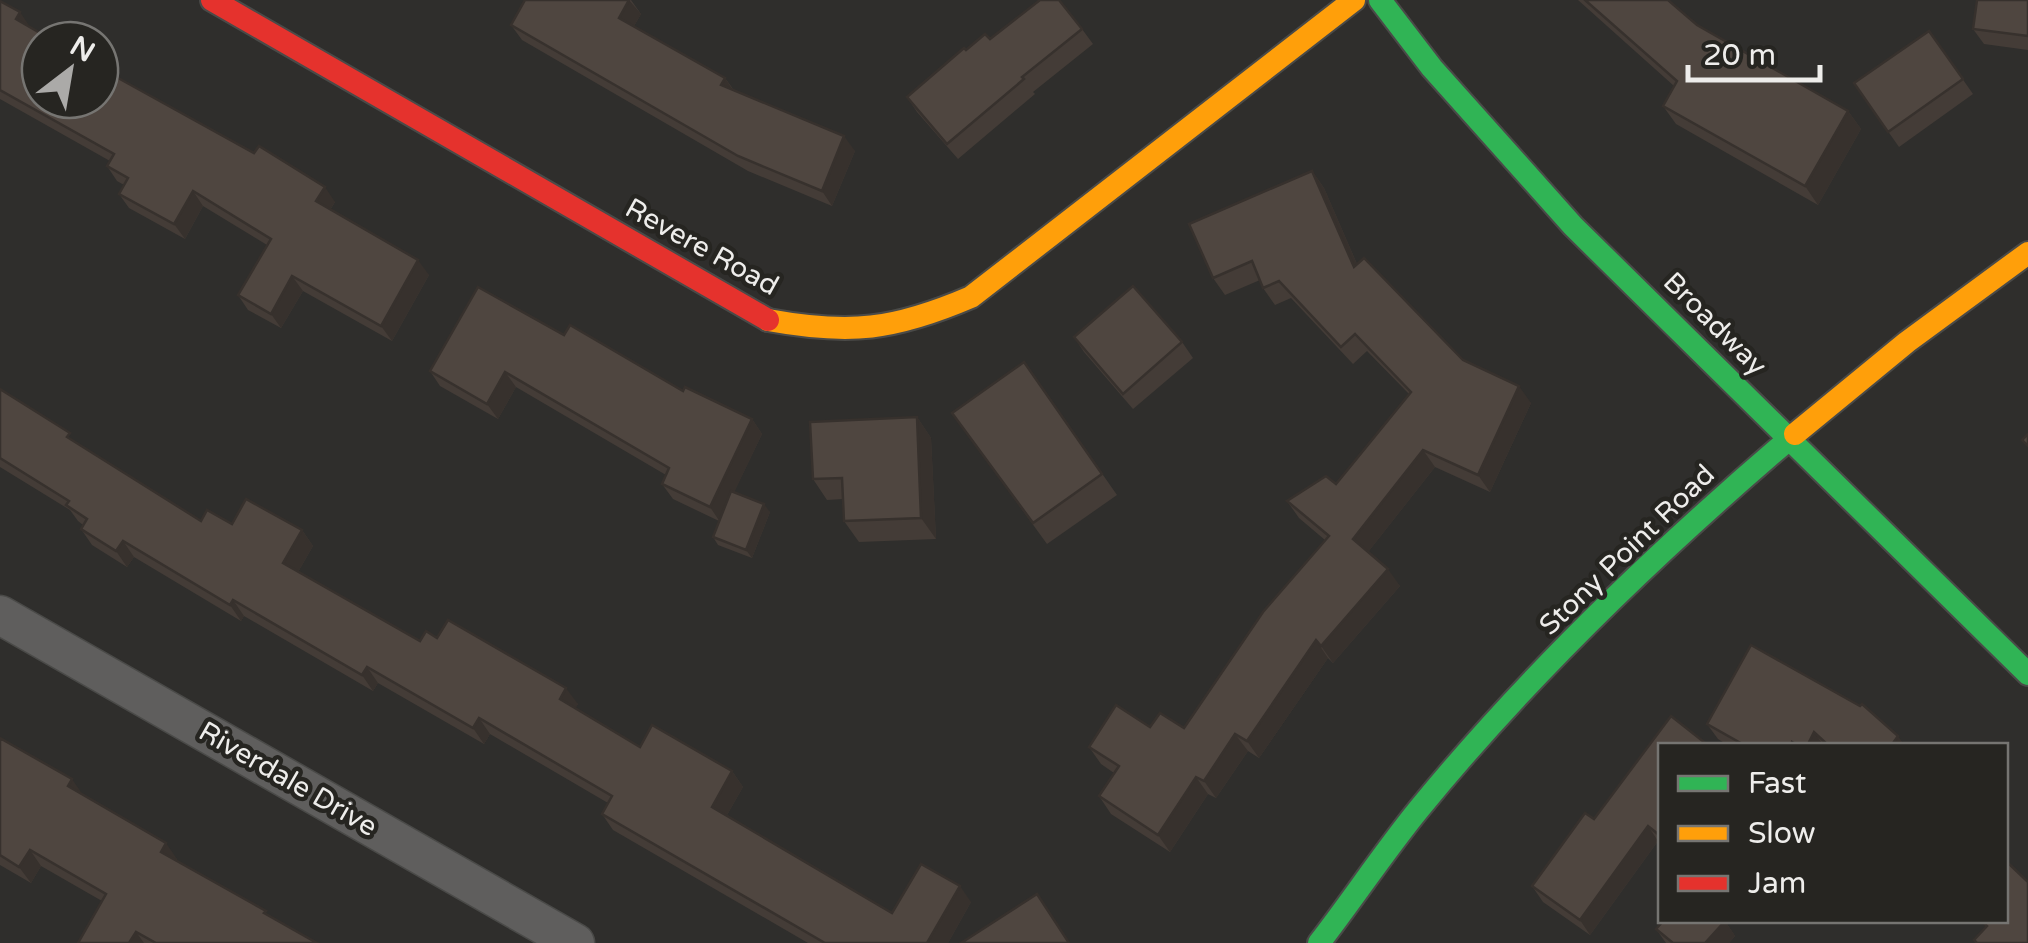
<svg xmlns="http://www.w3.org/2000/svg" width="2028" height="943" viewBox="0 0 2028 943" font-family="'Varela Round',sans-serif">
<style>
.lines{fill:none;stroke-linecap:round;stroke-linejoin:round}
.street-casing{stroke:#4a4a48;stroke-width:41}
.fast-casing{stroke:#4a4a48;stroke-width:26}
.slow-casing{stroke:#4a4a48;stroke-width:26}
.jam-casing{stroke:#4a4a48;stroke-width:26}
.street{stroke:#5f5e5d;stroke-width:38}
.fast{stroke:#30b455;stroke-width:22}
.slow{stroke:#ff9f0a;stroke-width:22}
.jam{stroke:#e5322d;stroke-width:22}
.wall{fill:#443c37}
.shaded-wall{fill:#37312d}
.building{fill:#4f4640;stroke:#37312d;stroke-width:2.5}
.labels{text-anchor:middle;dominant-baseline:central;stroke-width:9;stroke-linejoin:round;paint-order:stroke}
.street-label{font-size:28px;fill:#eeedeb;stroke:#262521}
</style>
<rect width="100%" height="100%" fill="#2f2e2c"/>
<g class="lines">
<defs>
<path id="street" d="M0,615L575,943"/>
<g id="fast">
<path d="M1380,0L1432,68L1573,226L2028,674"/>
<path d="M1319,943C1353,899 1384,852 1419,809C1530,673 1661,548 1795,434"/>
</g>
<g id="slow">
<path d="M768,320C850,335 894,330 971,297L1354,0"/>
<path d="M1795,434L1907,342L2028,253"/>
</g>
<path id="jam" d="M212,0L768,320"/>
</defs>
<use href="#street" class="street-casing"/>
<use href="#fast" class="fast-casing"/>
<use href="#slow" class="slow-casing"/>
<use href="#jam" class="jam-casing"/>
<use href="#street" class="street"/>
<use href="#fast" class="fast"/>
<use href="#slow" class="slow"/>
<use href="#jam" class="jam"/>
</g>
<g class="wall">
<path d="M525,0H631L641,14L634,26L725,78L733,89L855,151L832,206L748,171L522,40L511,25Z"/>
<path d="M1578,0H1668L1697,25L1848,111L1861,129L1818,205L1676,124L1663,106L1674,86Z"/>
<path d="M2028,0V50L1984,44L1973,29Z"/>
<path d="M0,1L30,27L335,202L330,210L429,275L392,341L303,291L281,328L248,310L238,295L267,245L203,206L185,239L129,208L119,194L124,185L117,181L107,166L110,161L0,99Z"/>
<path d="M1082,29L1093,44L1033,92L1035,94L958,159L917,112L907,97L966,50L990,39Z"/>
<path d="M1929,31L1973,94L1899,147L1854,83Z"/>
<path d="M1312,171L1324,188L1357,264L1463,360L1531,403L1490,492L1435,467L1368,552L1400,586L1333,663L1328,658L1259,758L1248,751L1216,798L1208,794L1170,852L1111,814L1099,796L1114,773L1101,764L1089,747L1150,727L1184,728L1325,540L1299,518L1287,501L1336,484L1409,394L1367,351L1353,364L1291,298L1275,305L1263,288L1260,280L1225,295L1213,278Z"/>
<path d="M564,335L683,391L752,419L762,434L734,492L770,512L752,558L718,545L713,537L719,521L673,499L662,484L666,475L516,387L498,419L440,386L430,371Z"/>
<path d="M1074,337L1182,342L1193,358L1133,409L1084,352Z"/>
<path d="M1024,362L1117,495L1047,544L952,413Z"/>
<path d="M0,389L78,444L201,521L302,530L313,546L298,572L420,641L437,638L578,704L575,708L640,747L732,771L743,787L727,815L892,913L971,902L948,943H808L613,830L602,814L608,803L490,734L484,744L378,683L373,691L244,616L241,621L134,557L127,567L92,545L81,529L83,525L78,521L70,510L0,467Z"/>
<path d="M917,417L931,438L936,539L859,542L844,521L843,499L827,500L813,479Z"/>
<path d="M1751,645L1905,746H1729L1718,739L1707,724Z"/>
<path d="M0,738L177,859L176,861L317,943H78L102,901L41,866L31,883L0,865Z"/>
<path d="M1660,746V843L1658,841L1590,935L1543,902L1532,886Z"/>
<path d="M1725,921L1735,936L1729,943H1666L1656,929Z"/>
</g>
<g class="shaded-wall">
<path d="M629,0L641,14L630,33L619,18Z"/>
<path d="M20,12L30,27L16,19Z"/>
<path d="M725,78L735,93L721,85Z"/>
<path d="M1848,111L1861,129L1818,205L1805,186Z"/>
<path d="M844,136L855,151L832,206L822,191Z"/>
<path d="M1312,171L1324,188L1366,285L1354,267Z"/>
<path d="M325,187L335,202L326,216L316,201Z"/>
<path d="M193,191L203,206L185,239L174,224Z"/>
<path d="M418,260L429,275L392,341L381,326Z"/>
<path d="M292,276L303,291L281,328L271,314Z"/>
<path d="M505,372L516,387L498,419L487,404Z"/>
<path d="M1519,386L1531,403L1490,492L1478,475Z"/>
<path d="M917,417L931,438L936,539L921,518Z"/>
<path d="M752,419L762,434L720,522L710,507Z"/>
<path d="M1423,450L1435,467L1365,556L1353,539Z"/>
<path d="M764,504L770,512L752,558L746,550Z"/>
<path d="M302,530L313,546L294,579L283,563Z"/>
<path d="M123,541L134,557L127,567L116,551Z"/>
<path d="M1388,569L1400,586L1333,663L1321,646Z"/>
<path d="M233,600L244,616L241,621L230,605Z"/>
<path d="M1316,640L1328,658L1259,758L1247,741Z"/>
<path d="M367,667L378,683L373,691L362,675Z"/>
<path d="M566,688L578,704L571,715L560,699Z"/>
<path d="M479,718L490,734L484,744L473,728Z"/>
<path d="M1814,732L1824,746H1807Z"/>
<path d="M1235,734L1248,751L1216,798L1204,781Z"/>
<path d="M1898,736L1905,746H1891Z"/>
<path d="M732,771L743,787L723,822L712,807Z"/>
<path d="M1196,777L1208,794L1170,852L1158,835Z"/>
<path d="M72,779L83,795L68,786Z"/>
<path d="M1648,826L1658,841L1590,935L1580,920Z"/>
<path d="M166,843L177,859L172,868L161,852Z"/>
<path d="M30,850L41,866L31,883L19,867Z"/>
<path d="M960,886L971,902L948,943H927Z"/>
<path d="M1725,921L1735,936L1729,943H1705Z"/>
<path d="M136,932L144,943H129Z"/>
</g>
<g class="building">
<path d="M525,0H629L619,18L725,78L721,85L844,136L822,191L738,156L511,25Z"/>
<path d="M1040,0H1059L1082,29L1022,77L1024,79L947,144L907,97L964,48L966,50L985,34L990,39Z"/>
<path d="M1585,0H1668L1697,25L1848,111L1805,186L1663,106L1677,81Z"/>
<path d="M1977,0H2028V36L1973,29Z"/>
<path d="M0,1L20,12L16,19L52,40H40V100H100V68L254,153L259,146L325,187L316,201L418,260L381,326L292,276L271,314L238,295L271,239L193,191L174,224L119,194L128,178L107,166L114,154L0,90Z"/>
<path d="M1929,31L1963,79L1888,132L1854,83Z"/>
<path d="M1312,171L1354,267L1364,258L1463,360L1519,386L1478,475L1423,450L1353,539L1388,569L1321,646L1316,640L1247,741L1235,734L1204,781L1196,777L1158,835L1099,796L1119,766L1089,747L1116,705L1150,727L1160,713L1184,728L1263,612L1329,536L1287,501L1326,476L1336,484L1411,392L1355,334L1341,347L1279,281L1263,288L1252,261L1213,278L1189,224Z"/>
<path d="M1133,286L1182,342L1123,394L1074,337Z"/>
<path d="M478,287L564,335L570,325L683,391L685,387L752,419L710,507L662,484L669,468L505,372L487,404L430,371Z"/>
<path d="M1024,362L1102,474L1033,523L952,413Z"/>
<path d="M0,389L70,433L67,437L201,521L207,510L232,524L246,499L302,530L283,563L420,641L426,631L437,638L448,620L566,688L560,699L640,747L652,725L732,771L712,807L892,913L921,864L960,886L927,943H825L602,814L612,796L479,718L473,728L367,667L362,675L233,600L230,605L123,541L116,551L81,529L87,519L66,505L69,501L0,458Z"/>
<path d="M917,417L921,518L844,521L842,478L813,479L810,422Z"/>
<path d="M2028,434V446L2022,440Z"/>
<path d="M731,491L764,504L746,550L713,537Z"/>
<path d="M1751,645L1860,706L1862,704L1898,736L1891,746H1829L1814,732L1807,746H1798L1792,742L1791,746H1746L1707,724Z"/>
<path d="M1671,716L1709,746H1660V830L1658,834L1648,826L1580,920L1532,886L1585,813L1594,819Z"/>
<path d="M0,738L72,779L68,786L166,843L161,852L266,911L264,913L317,943H156L136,932L129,943H78L106,894L30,850L19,867L0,855Z"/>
<path d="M2006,861L2028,882V943H1977L1974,940L1987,926L1981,920H2006Z"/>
<path d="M1037,894L1069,943H961Z"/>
<path d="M1664,920H1725V921L1705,943H1673L1656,929Z"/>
</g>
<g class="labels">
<g class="street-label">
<text transform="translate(702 247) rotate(29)">Revere Road</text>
<text transform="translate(1715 324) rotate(45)">Broadway</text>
<text transform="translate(1627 550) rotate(-44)">Stony Point Road</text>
<text transform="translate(288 779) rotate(30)">Riverdale Drive</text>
</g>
</g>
<rect x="1658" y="743" width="350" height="180" fill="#262521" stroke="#767572" stroke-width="2.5"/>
<rect x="1678" y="776" width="50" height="15" fill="#30b455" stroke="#767572" stroke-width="2.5"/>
<text x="1748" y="793" font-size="30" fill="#eeedeb">Fast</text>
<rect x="1678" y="826" width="50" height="15" fill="#ff9f0a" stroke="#767572" stroke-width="2.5"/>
<text x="1748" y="843" font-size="30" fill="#eeedeb">Slow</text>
<rect x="1678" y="876" width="50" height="15" fill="#e5322d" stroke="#767572" stroke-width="2.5"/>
<text x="1748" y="893" font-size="30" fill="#eeedeb">Jam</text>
<g transform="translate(70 70) rotate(31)"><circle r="48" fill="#262521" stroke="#767572" stroke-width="2.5"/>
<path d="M0-8L18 38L0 25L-18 38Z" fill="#abaaa8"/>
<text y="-15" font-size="28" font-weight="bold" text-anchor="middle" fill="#eeedeb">N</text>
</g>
<path d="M1688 65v15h132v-15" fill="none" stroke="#eeedeb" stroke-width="5"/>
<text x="1703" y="65" font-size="30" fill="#eeedeb" stroke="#262521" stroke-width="8" paint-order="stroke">20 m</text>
</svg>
